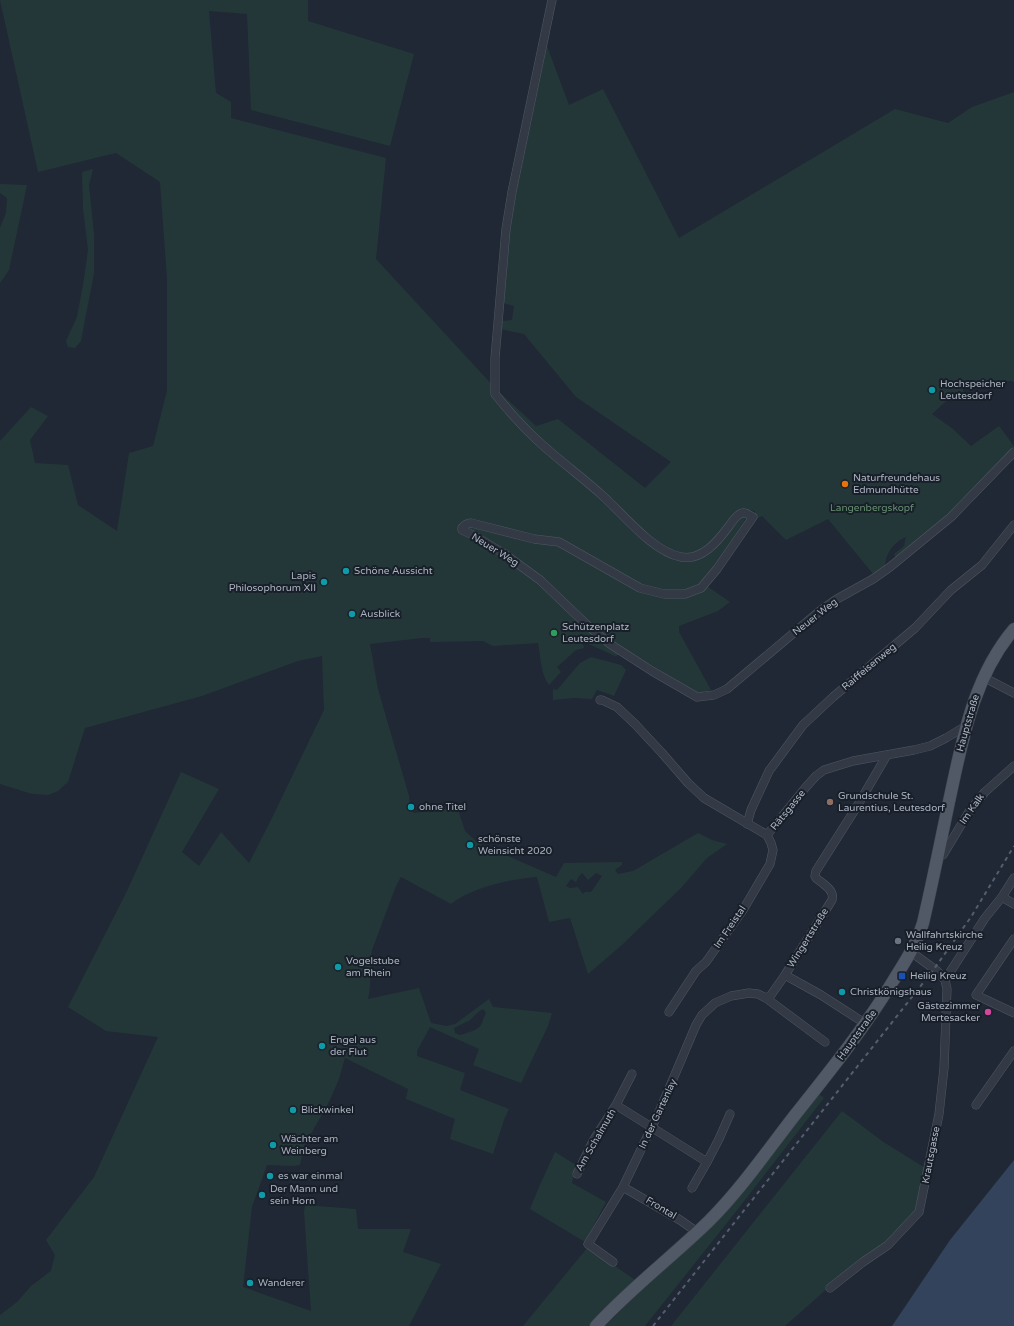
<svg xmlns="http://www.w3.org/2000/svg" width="1014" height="1326" viewBox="0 0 1014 1326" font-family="'Varela Round',sans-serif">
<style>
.green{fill:#243738;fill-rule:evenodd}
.water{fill:#33435c}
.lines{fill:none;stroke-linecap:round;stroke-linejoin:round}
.minor-casing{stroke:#505763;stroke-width:9}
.primary-casing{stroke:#3c434f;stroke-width:13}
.minor{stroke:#333a45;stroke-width:8}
.primary{stroke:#505965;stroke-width:12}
.rail{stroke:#545e6c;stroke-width:2;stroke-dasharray:4 4;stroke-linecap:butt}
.culture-dot{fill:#0f9aa8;stroke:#181f29;stroke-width:1.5}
.food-dot{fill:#e8710a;stroke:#181f29;stroke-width:1.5}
.leisure-dot{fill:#2e9e5b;stroke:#181f29;stroke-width:1.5}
.education-dot{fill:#8d6e63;stroke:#181f29;stroke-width:1.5}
.worship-dot{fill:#6b7280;stroke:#181f29;stroke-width:1.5}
.transit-dot{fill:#1a4fb4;stroke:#181f29;stroke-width:1.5}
.hotel-dot{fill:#d1479c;stroke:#181f29;stroke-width:1.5}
.labels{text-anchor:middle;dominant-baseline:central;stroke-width:4;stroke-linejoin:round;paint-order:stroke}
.poi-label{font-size:10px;fill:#acb4c2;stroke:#181f29;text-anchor:start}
.park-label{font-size:10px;fill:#659170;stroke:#181f29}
.street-label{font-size:10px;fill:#acb4c2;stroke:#181f29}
</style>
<rect width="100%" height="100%" fill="#1f2834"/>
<g class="green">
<path d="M0,0H308V21L414,54L390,146L251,110L247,14L209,11L216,93L231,102V118L386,158L376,259L496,389L536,426L558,419L645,488L671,462L576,397L524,334L500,329L510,223L547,46L569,105L603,89L679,238L895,109L948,123L972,107L1014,92V382L1011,381L962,385L964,395L956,392L932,414L953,429L971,446L999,426L1014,446L942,521L896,558L894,554L904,546L906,537C894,542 886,552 885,566L873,574L828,519L786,540L762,516L756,519L755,511L751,510L704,584L730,602L718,611L679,626V632L711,690L698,693L630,652L615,656L582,641L584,648L576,650L557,667L561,672L549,685C540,673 541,657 538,643L493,646L483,641L430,642V638H422L370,644L378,689L409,796L410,808L414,813L457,807L465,831L478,843L556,877L564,863L622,862V865L615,870L618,874L633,871L698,833L712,840L727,844L707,858L681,888L656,912L623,944L588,974L570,918L549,922L537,877C511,879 472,887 451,904L401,877L396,886L372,950C369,966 372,983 368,999L419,988L431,1023L446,1026L455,1024L489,999L493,1007L552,1013L548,1026L521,1083L473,1065L479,1049L430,1027L417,1051V1056L465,1073L460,1090L509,1109L504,1120L493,1154L450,1139L455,1119L406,1099L408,1089L345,1058L339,1079L329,1102L304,1146L300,1165L293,1166L267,1165L252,1207L243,1287L311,1311L304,1212L305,1205L356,1209L358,1229H411L403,1252L441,1264L409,1326H0V1315L17,1302L31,1286L51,1271L55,1255L46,1240L94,1177L158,1037L106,1031L68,1007L126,893L181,772L219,789L182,852L199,866L221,832L249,863L271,820L324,710L322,656L298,661L202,696L85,728L68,782L58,791L48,795L32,794L0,784V441L31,407L48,416L30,440L35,463L68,465L78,505L117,531L129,453L153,446L167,391V279L160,182L116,153L38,172ZM503,303L514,306L512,320L502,321ZM582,873L588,880L596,873L602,876L591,892H585L583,894L578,887L570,888L566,886L571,879L576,882L579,876ZM483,1009L486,1013C483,1018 483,1022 481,1025C477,1031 466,1033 460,1035L455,1033L454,1028L470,1020L478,1012Z"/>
<path d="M93,169L89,185L94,234V273L81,341L75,348L68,347L66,341L77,317L84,279L88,250L83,208L82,172Z"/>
<path d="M0,184L27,185L9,270L0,283V228L6,213L7,198L0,193Z"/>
<path d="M591,657L621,665L626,670L614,696L597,690L592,699L574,698L553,700V689L557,690L580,663Z"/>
<path d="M819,1094L824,1098L738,1209L645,1326H605L634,1297L732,1204Z"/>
<path d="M842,1111L882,1141L925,1168L917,1212L888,1242L837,1280L785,1326H671Z"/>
<path d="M555,1152L576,1165L572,1183L606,1202L585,1242L530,1209L539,1187Z"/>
<path d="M588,1247L635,1280L590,1326H523Z"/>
</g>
<path class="water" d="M1014,1160V1326H892L950,1240Z"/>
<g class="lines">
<defs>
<g id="minor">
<path d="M552,0L512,192L506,229L495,358V394C507,409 521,425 536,439C557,459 581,476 603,496C624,515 653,552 681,557C702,561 718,541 729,526C732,522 736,515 742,513C746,512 749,515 753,517L717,569L701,588L685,594H664L640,588L559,542L534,539L471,523C467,523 465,525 462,528V530L473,535L503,553L540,580L588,626L610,644L652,671L697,697L714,695L727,689L821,610L837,599L873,579L890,567L951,517L1014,452"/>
<path d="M983,677L1014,693"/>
<path d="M600,700H602L617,707L635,724L662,753L688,783L704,798L767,835"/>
<path d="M747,824L751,810L769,771L803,725L833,697L915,628L951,590L982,565L1014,525"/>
<path d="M767,835L806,787L816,776L824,770L853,761L914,750L930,746L946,738L966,726"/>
<path d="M938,858L943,855L970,810L985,792L1014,766"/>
<path d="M1002,897L1014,904"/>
<path d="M1014,939L976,995L1014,1013"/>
<path d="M785,975L821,995L866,1024"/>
<path d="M945,980L985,918L1002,897L1014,878"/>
<path d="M766,998L771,995L785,975L832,900C835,890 823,884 816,878L815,876L816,871L856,808L887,755"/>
<path d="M669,1012L696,971L706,962L743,910L770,864L773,850L771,843L767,835"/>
<path d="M616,1105L632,1074"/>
<path d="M976,1105L1014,1051"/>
<path d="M577,1174L593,1141L616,1105L707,1162L719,1139L730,1114"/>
<path d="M623,1187L680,1220L697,1232"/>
<path d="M692,1188L707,1162"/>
<path d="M613,1262L588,1244L623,1187L659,1112L696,1025L702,1015L715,1003L731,996L749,993L758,994L766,998L825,1042"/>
<path d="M830,1288L863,1262L888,1245L919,1212L939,1114L944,1068L947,989L945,980L937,971L911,952"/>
</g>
<path id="primary" d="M596,1326C631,1288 672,1257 709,1221C741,1189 767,1151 795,1115C829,1072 864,1029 893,981C905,962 916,945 923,923C934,876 943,829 953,783C965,727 977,673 1014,629"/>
</defs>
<use href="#minor" class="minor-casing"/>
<use href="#primary" class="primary-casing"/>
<use href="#minor" class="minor"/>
<use href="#primary" class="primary"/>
<path class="rail" d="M653,1326L934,969L971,917L1014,846"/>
</g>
<g class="culture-dot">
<circle cx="932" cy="390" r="4"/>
<circle cx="346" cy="571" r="4"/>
<circle cx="324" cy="582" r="4"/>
<circle cx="352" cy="614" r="4"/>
<circle cx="411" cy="807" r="4"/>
<circle cx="470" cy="845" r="4"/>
<circle cx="338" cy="967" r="4"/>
<circle cx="842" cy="992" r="4"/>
<circle cx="322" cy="1046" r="4"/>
<circle cx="293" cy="1110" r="4"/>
<circle cx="273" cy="1145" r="4"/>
<circle cx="270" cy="1176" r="4"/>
<circle cx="262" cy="1195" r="4"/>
<circle cx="250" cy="1283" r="4"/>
</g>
<circle class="food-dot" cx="845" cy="484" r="4"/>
<circle class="leisure-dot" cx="554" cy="633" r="4"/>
<circle class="education-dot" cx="830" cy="802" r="4"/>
<circle class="worship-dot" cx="898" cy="941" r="4"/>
<rect class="transit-dot" x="898" y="972" width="8" height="8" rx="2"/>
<circle class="hotel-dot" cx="988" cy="1012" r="4"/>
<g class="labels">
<g class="poi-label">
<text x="940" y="384">Hochspeicher<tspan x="940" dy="12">Leutesdorf</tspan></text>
<text x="853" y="478">Naturfreundehaus<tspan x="853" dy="12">Edmundhütte</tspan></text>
<text x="354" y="571">Schöne Aussicht</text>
<text x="316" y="576" text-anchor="end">Lapis<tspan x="316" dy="12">Philosophorum XII</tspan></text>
<text x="360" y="614">Ausblick</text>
<text x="562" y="627">Schützenplatz<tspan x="562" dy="12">Leutesdorf</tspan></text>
<text x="838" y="796">Grundschule St.<tspan x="838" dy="12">Laurentius, Leutesdorf</tspan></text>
<text x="419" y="807">ohne Titel</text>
<text x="478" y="839">schönste<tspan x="478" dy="12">Weinsicht 2020</tspan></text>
<text x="906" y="935">Wallfahrtskirche<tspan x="906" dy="12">Heilig Kreuz</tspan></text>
<text x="346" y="961">Vogelstube<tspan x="346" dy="12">am Rhein</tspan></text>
<text x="910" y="976">Heilig Kreuz</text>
<text x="850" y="992">Christkönigshaus</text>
<text x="980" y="1006" text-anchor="end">Gästezimmer<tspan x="980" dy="12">Mertesacker</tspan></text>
<text x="330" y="1040">Engel aus<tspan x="330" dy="12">der Flut</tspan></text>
<text x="301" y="1110">Blickwinkel</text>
<text x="281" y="1139">Wächter am<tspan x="281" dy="12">Weinberg</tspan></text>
<text x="278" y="1176">es war einmal</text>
<text x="270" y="1189">Der Mann und<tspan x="270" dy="12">sein Horn</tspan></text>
<text x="258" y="1283">Wanderer</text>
</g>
<g class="park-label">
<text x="872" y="508">Langenbergskopf</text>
</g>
<g class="street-label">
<text transform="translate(495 550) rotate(32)">Neuer Weg</text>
<text transform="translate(815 617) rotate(-38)">Neuer Weg</text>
<text transform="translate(869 667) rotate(-40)">Raiffeisenweg</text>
<text transform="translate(968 723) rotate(-74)">Hauptstraße</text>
<text transform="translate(972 809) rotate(-55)">Im Kalk</text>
<text transform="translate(788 810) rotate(-51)">Rätsgasse</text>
<text transform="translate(730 927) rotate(-56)">Im Freistal</text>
<text transform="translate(808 938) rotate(-58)">Wingertstraße</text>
<text transform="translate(857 1035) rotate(-54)">Hauptstraße</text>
<text transform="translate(658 1114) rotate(-65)">In der Gartenlay</text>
<text transform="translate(596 1140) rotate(-60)">Am Schalmuth</text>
<text transform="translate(931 1155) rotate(-79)">Krautsgasse</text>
<text transform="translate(661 1208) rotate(31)">Frontal</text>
</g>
</g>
</svg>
